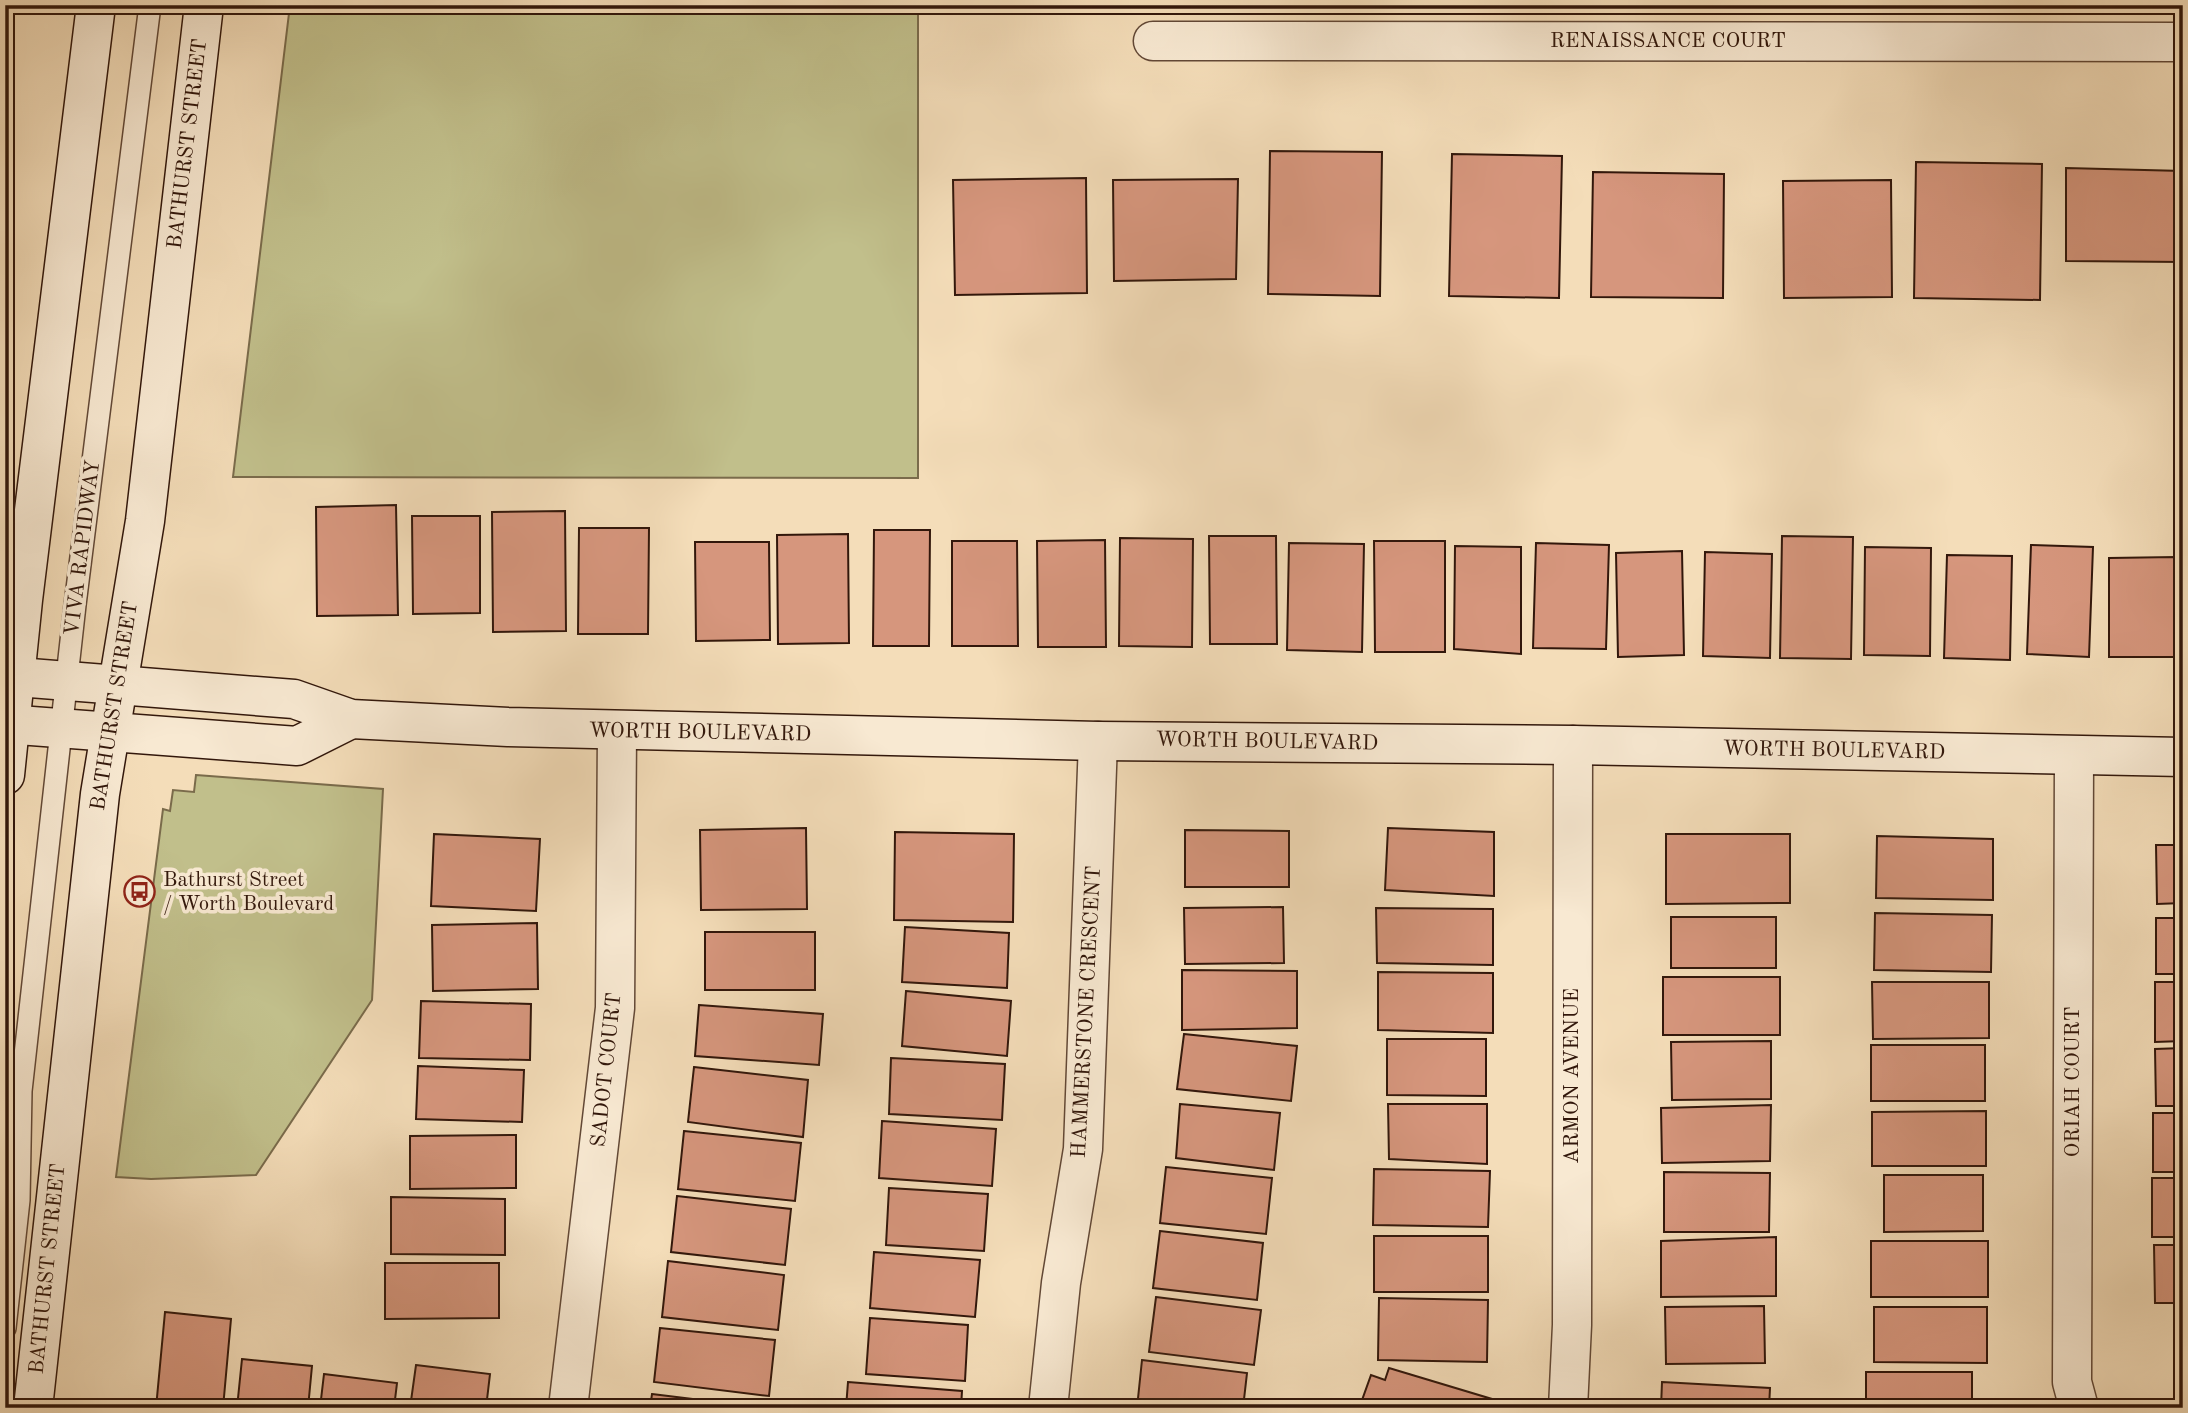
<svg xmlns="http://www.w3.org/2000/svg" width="2188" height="1413" viewBox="0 0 2188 1413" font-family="'Old Standard TT',serif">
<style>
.green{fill:#c1bf8b;stroke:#7a6b4b;stroke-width:2}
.building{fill:#d6967d;stroke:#32170b;stroke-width:2}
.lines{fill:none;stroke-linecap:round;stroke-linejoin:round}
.lane-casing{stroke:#624836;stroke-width:24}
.street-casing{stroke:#624836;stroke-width:41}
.secondary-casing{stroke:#32170b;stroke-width:41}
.lane{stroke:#f8e9d2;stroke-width:21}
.street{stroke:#f8e9d2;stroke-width:38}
.secondary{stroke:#f8e9d2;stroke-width:38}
.labels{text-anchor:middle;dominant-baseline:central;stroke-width:7;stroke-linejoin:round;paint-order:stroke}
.street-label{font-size:21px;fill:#32170b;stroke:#f8e9d2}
.poi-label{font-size:21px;fill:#32170b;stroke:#f8e9d2;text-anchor:start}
</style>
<rect width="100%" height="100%" fill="#f4ddb9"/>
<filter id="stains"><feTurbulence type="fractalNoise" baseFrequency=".00286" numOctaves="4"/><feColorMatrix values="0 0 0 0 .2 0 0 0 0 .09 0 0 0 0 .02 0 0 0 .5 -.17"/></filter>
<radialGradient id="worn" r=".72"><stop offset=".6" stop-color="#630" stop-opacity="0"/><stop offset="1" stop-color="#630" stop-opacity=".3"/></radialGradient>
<g class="green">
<path d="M290,5H918V478L233,477Z"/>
<path d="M196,775L383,789L372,1000L256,1175L151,1179L116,1177L163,809L170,811L173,790L194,792Z"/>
</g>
<g class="building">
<path d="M1270,151L1382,152L1380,296L1268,294Z"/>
<path d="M1452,154L1562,156L1559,298L1449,296Z"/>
<path d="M1916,162L2042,164L2040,300L1914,298Z"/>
<path d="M2066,168L2183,171V262L2066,261Z"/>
<path d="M1593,172L1724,174L1723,298L1591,297Z"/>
<path d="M1086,178L1087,293L955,295L953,180Z"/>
<path d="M1238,179L1236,279L1114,281L1113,180Z"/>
<path d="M1891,180L1892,297L1784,298L1783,181Z"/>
<path d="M396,505L398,615L317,616L316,507Z"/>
<path d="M565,511L566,631L493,632L492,512Z"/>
<path d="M412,516H480V613L413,614Z"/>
<path d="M579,528H649L648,634H578Z"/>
<path d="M874,530H930L929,646H873Z"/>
<path d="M848,534L849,643L778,644L777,535Z"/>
<path d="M1209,536H1276L1277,644H1210Z"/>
<path d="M1782,536L1853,537L1851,659L1780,658Z"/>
<path d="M1120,538L1193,539L1192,647L1119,646Z"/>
<path d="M1105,540L1106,647H1038L1037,541Z"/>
<path d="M952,541H1017L1018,646H952Z"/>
<path d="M1374,541H1445V652H1375Z"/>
<path d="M695,542H769L770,640L696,641Z"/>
<path d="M1289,543L1364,544L1362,652L1287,650Z"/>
<path d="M1536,543L1609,545L1606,649L1533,648Z"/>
<path d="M2031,545L2093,547L2089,657L2027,654Z"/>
<path d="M1455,546L1521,547V654L1454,649Z"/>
<path d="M1865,547L1931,548L1930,656L1864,655Z"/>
<path d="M1682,551L1684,655L1618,657L1616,553Z"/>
<path d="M1705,552L1772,554L1770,658L1703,656Z"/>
<path d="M1947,555L2012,556L2010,660L1944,658Z"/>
<path d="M2175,557V657H2109V558Z"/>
<path d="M806,828L807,909L701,910L700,830Z"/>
<path d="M1388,828L1494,832V896L1385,890Z"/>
<path d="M1185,830L1289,831V887H1185Z"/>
<path d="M895,832L1014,834L1013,922L894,920Z"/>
<path d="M434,834L540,839L536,911L431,906Z"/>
<path d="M1666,834H1790V903L1666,904Z"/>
<path d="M1877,836L1993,839V900L1876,898Z"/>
<path d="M2156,845H2183V903L2157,904Z"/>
<path d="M1283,907L1284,963L1185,964L1184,908Z"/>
<path d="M1376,908L1493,909V965L1377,963Z"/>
<path d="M1875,913L1992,915L1991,972L1874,970Z"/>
<rect x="1671" y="917" width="105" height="51"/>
<rect x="2156" y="918" width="27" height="56"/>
<path d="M537,923L538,989L433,991L432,925Z"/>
<path d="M905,927L1009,933L1007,988L902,982Z"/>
<rect x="705" y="932" width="110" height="58"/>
<path d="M1182,970L1297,971V1028L1182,1030Z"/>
<path d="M1378,972L1493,973V1033L1378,1030Z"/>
<rect x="1663" y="977" width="117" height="58"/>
<path d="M1872,982H1989V1038L1873,1039Z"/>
<path d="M2155,982H2183V1041L2155,1042Z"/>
<path d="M906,991L1011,1001L1007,1056L902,1046Z"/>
<path d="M421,1001L531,1004L530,1060L419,1058Z"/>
<path d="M699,1005L823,1014L819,1065L695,1056Z"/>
<path d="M1184,1034L1297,1046L1291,1101L1177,1089Z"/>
<path d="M1387,1039H1486V1096L1387,1095Z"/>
<path d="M1771,1041V1099L1672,1100L1671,1042Z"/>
<rect x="1871" y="1045" width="114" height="56"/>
<path d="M2183,1048V1106H2156L2155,1049Z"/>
<path d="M891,1058L1005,1064L1002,1120L889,1114Z"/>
<path d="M418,1066L524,1070L522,1122L416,1119Z"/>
<path d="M694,1067L808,1080L803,1137L688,1122Z"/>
<path d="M1180,1104L1280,1113L1274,1170L1176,1158Z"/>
<path d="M1388,1104H1487V1164L1389,1159Z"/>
<path d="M1771,1105L1770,1161L1662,1163L1661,1108Z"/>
<path d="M1986,1111V1166H1872V1112Z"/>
<rect x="2153" y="1113" width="30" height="59"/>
<path d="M882,1121L996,1129L992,1186L879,1178Z"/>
<path d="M684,1131L801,1143L795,1201L678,1189Z"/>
<path d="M516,1135V1188L410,1189V1136Z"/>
<path d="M1166,1167L1272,1178L1266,1234L1160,1223Z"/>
<path d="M1374,1169L1490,1171L1488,1227L1373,1225Z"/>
<path d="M1664,1172L1770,1173L1769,1232H1664Z"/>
<path d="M1884,1175H1983V1231L1884,1232Z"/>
<rect x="2152" y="1178" width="31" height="59"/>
<path d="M889,1188L988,1194L984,1251L886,1245Z"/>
<path d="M677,1196L791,1209L785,1265L671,1252Z"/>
<path d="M391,1197L505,1199V1255L391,1254Z"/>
<path d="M1160,1231L1263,1243L1257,1300L1153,1288Z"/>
<rect x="1374" y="1236" width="114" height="56"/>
<path d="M1776,1237V1296L1661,1297V1241Z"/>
<rect x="1871" y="1241" width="117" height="56"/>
<path d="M2154,1245H2183V1303H2155Z"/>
<path d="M874,1252L980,1260L975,1317L870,1308Z"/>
<path d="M668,1261L784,1275L778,1330L662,1317Z"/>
<path d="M385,1263H499V1318L385,1319Z"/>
<path d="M1156,1297L1261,1310L1254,1365L1149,1352Z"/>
<path d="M1379,1298L1488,1300L1487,1362L1378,1360Z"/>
<path d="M1764,1306L1765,1363L1666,1364L1665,1307Z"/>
<path d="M1874,1307H1987V1363L1874,1362Z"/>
<path d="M165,1312L231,1319L223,1408H156Z"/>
<path d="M870,1318L968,1325L965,1381L866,1374Z"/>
<path d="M660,1328L775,1340L769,1396L654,1382Z"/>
<path d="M242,1359L312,1366L308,1408H237Z"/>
<path d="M1142,1360L1247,1373L1243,1408H1137Z"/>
<path d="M416,1365L490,1374L486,1408H410Z"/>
<path d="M1389,1368L1492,1399L1489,1408H1375L1361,1403L1371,1375L1385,1380Z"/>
<rect x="1866" y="1372" width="106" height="36"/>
<path d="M324,1374L397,1383L394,1408H320Z"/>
<path d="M848,1382L962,1391L961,1408H846Z"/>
<path d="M1662,1382L1770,1388L1769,1408H1661Z"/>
<path d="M652,1394L758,1407L650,1408Z"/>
</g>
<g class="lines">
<defs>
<path id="lane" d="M5,1328L19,1200L21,1091L75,605L150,5"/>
<g id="street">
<path d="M1153,41L2183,42"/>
<path d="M2074,756L2072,1382L2079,1408"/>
<path d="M568,1408L615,1008L617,731"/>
<path d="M1048,1408L1061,1283L1083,1149L1098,741"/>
<path d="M1568,1408L1572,1325L1573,745"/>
</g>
<g id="secondary">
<path d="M5,676L294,699L351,719L508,727L1098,741L1573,745L2183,757"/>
<path d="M5,724L297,746L351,719"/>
<path d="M5,775L23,600L96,5"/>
<path d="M33,1408L100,794L145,521L204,5"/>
</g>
</defs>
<use href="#lane" class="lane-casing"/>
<use href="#street" class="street-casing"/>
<use href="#secondary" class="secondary-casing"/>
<use href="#lane" class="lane"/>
<use href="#street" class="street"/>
<use href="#secondary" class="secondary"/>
</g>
<defs>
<symbol id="bus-ring" viewBox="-11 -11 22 22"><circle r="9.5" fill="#f8e9d2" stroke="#8f2418" stroke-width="1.5"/><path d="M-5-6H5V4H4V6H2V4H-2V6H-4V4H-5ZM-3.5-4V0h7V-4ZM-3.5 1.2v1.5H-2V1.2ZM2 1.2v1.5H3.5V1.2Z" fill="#8f2418"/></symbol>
</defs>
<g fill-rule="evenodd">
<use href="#bus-ring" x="122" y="874" width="35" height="35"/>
</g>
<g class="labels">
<g class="street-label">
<text x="1668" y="41">RENAISSANCE COURT</text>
<text transform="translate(188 144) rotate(-83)">BATHURST STREET</text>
<text transform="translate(83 548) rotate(-83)">VIVA RAPIDWAY</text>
<text transform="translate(115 706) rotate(-81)">BATHURST STREET</text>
<text transform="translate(700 733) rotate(1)">WORTH BOULEVARD</text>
<text transform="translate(1267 742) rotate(1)">WORTH BOULEVARD</text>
<text transform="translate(1834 751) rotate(1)">WORTH BOULEVARD</text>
<text transform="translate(1087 1012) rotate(-87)">HAMMERSTONE CRESCENT</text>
<text transform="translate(607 1070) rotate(-84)">SADOT COURT</text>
<text transform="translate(1572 1076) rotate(-90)">ARMON AVENUE</text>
<text transform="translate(2073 1082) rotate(-90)">ORIAH COURT</text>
<text transform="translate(48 1269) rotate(-84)">BATHURST STREET</text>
</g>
<g class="poi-label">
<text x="163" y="880">Bathurst Street<tspan x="163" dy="24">/ Worth Boulevard</tspan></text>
</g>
</g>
<rect width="2188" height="1413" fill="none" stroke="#f4ddb9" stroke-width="28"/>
<rect x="7" y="7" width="2174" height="1399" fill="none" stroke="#32170b" stroke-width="3.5"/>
<rect x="14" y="14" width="2160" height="1385" fill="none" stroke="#32170b" stroke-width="2"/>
<rect width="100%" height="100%" filter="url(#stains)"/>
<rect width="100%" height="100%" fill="url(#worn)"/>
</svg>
